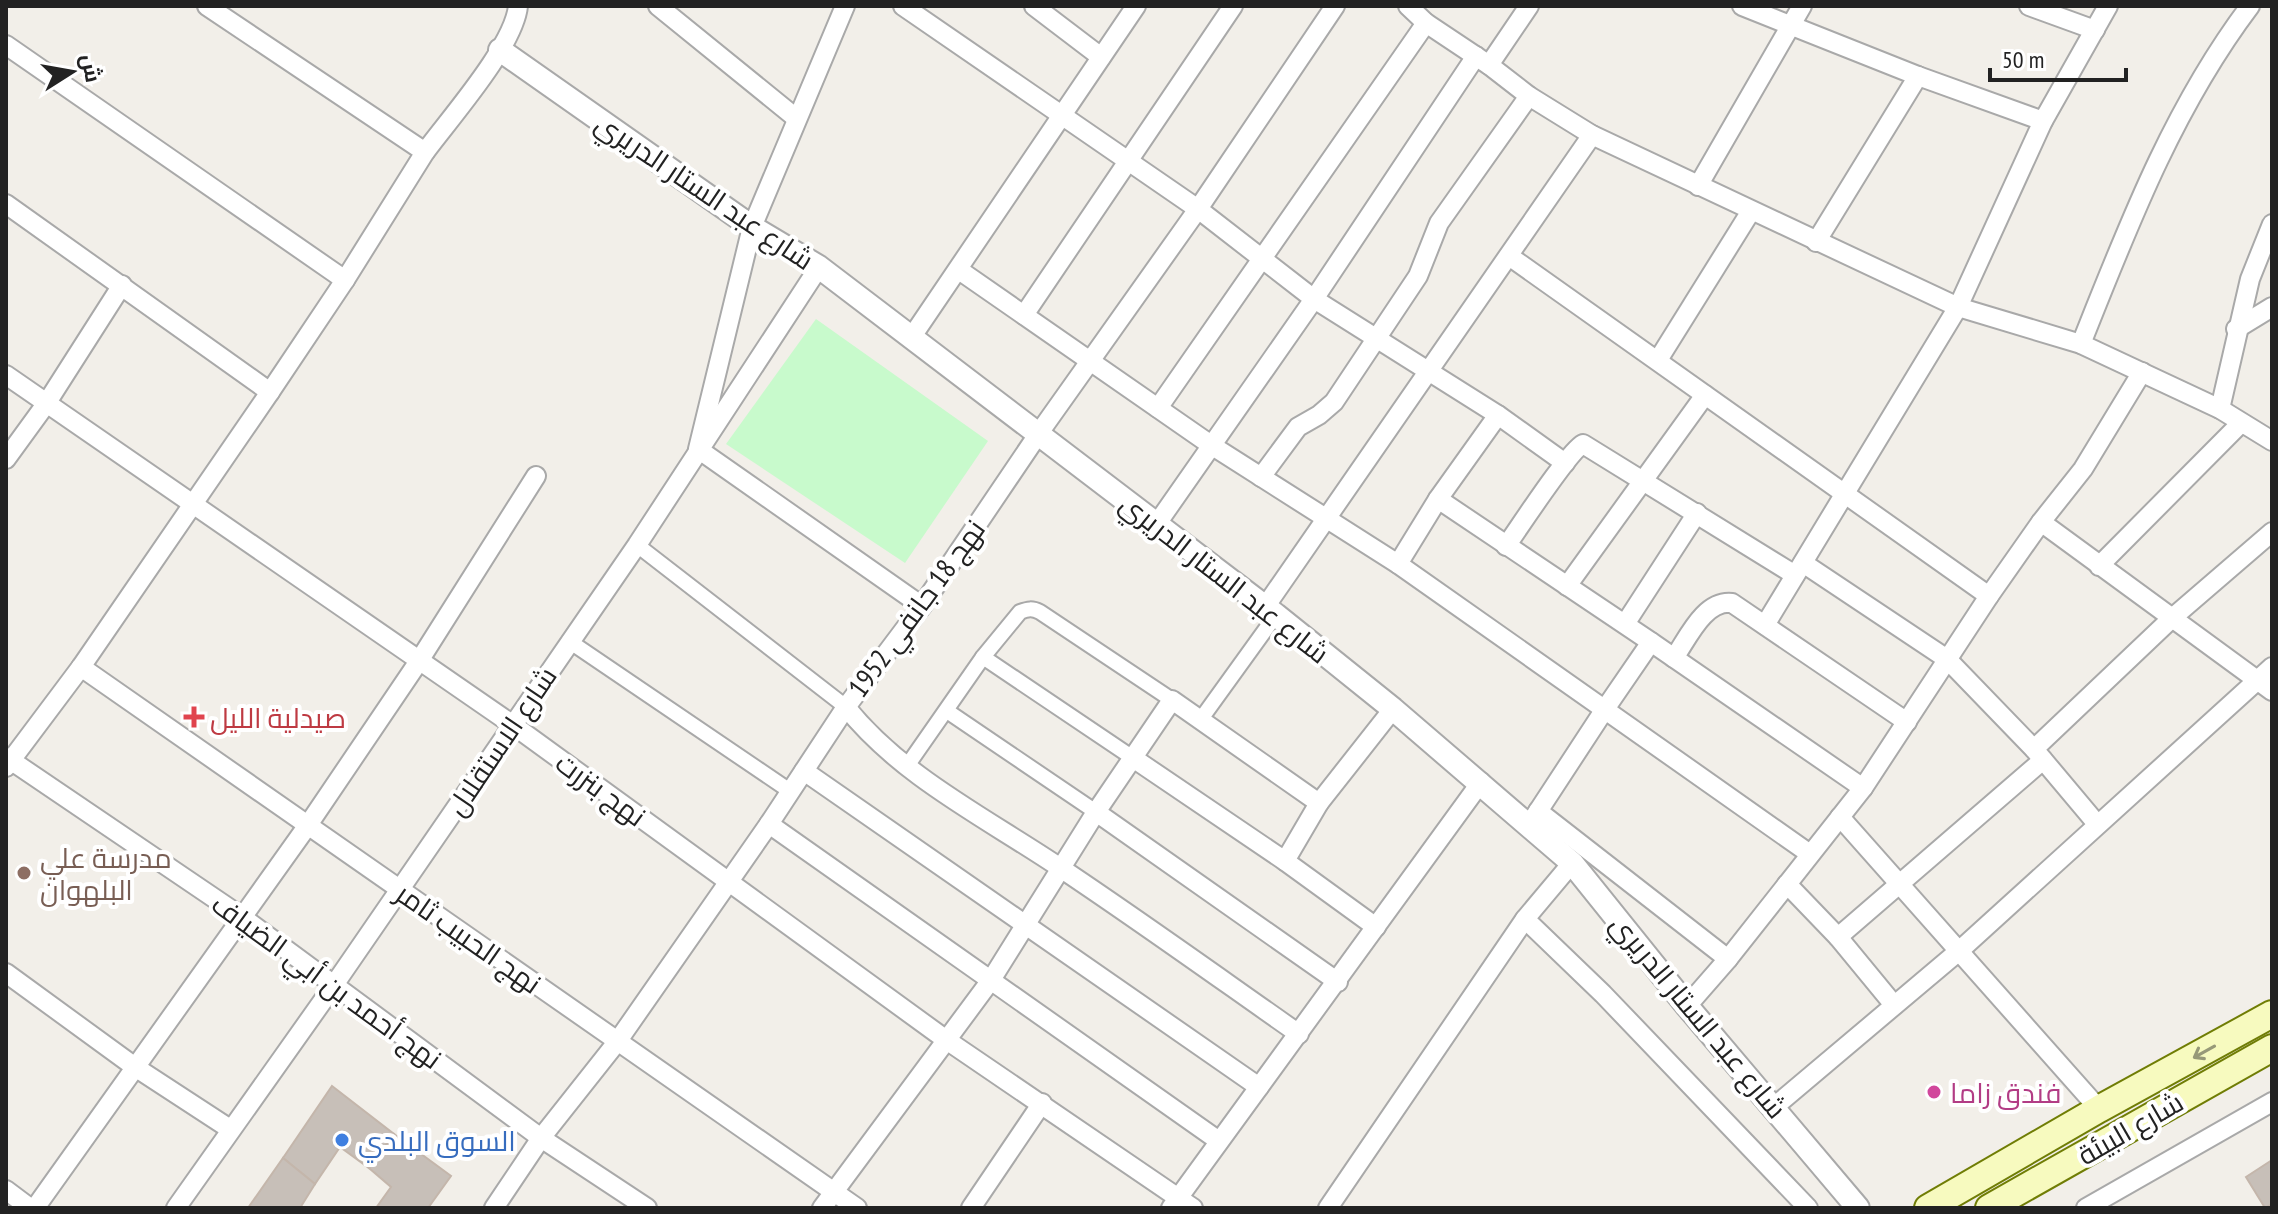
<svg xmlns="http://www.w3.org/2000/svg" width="2278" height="1214" viewBox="0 0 2278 1214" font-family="'PT Sans Narrow',Cairo,sans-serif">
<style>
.park{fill:#c8facc}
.building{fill:#c7bfb8;stroke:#c4b6ab;stroke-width:2}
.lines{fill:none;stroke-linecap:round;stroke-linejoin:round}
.pedestrian-casing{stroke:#a9a9a9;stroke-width:18}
.minor-casing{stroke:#a9a9a9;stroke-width:22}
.tertiary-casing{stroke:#a9a9a9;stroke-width:26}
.secondary-casing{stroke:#707d05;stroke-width:30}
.pedestrian{stroke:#fff;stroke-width:14}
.minor{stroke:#fff;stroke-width:18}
.tertiary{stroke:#fff;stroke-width:22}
.secondary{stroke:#f7fabf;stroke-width:26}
.oneway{stroke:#979978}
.health-dot{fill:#e0444e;stroke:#fff;stroke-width:3}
.education-dot{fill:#8d6e63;stroke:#fff;stroke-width:3}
.hotel-dot{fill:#d1479c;stroke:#fff;stroke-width:3}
.shop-dot{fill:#3f7fe0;stroke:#fff;stroke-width:3}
.labels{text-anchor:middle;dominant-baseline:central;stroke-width:8;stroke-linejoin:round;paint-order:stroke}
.street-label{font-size:28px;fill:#222;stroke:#fff}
.health-label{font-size:28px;fill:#be3a42;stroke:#fff;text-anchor:start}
.education-label{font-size:28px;fill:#785e54;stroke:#fff;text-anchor:start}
.hotel-label{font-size:28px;fill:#b23c85;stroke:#fff;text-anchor:start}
.shop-label{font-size:28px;fill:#366cbe;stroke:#fff;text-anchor:start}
</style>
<rect width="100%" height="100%" fill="#f2efe9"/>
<path class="park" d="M816,319L988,441L905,563L726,444Z"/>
<g class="building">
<path d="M332,1086L394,1134L369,1168L340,1147L315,1184L283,1158Z"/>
<path d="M394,1134L451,1176L428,1208H376L391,1187L369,1168Z"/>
<path d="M283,1158L315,1184L300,1208H248Z"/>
<path d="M2272,1160V1204L2265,1208L2246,1177Z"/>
</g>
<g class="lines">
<defs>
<g id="pedestrian">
<path d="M637,545L846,707"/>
<path d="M569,641L790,791"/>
<path d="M983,657L1133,758"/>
<path d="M947,711L1096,812"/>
<path d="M1201,719L1276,615"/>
<path d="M907,766L983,657L1020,612C1028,609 1032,608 1040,612L1172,700"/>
</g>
<g id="minor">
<path d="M207,6L425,152C450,118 514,46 518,6"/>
<path d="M658,6L796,118"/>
<path d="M845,6L752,227L698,449L922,606"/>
<path d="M903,6L1198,209L1314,299L1498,415L1565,463"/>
<path d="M1034,6L1101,57"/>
<path d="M1408,6L1426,23L1489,65L1529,96L1592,135L1958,307L2081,344L2220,409L2272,441"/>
<path d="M1742,6L1918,76L2043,121"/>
<path d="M2029,6L2095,30"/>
<path d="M6,45L345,280"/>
<path d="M1489,65L1529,6"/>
<path d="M1698,186L1802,6"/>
<path d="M6,204L270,392"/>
<path d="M1816,242L1918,76"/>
<path d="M1509,256L1989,596"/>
<path d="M959,270L1211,445L1398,564L1810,854"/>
<path d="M1024,315L1233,6"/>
<path d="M2236,329L2272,307"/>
<path d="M911,338L1136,6"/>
<path d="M2081,344C2128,226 2173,108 2250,6"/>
<path d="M1658,360L1751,211"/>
<path d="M6,375L513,725L945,1039L1193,1208"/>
<path d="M1158,408L1426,23"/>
<path d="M2220,409L2250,279L2272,224"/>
<path d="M6,459L46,404L122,285"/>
<path d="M1261,477L1298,427L1319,415L1334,402L1418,276L1439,223L1529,96"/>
<path d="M1438,499L1651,642L1863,788"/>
<path d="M2041,522L2272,691"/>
<path d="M1156,525L1314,299L1476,56"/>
<path d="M1506,546C1519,528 1569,451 1583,444L1795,575"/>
<path d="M1803,563L1947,659L2034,749L2097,824"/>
<path d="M1398,564L1438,499L1498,415"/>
<path d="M2099,566L2241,423"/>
<path d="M1567,586L1705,395"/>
<path d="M1265,607L1592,135"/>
<path d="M1625,624L1697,513"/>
<path d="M1765,625L1958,307L2043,121L2108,6"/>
<path d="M1674,658C1688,638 1704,600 1732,603L1907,722"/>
<path d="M81,667L857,1208"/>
<path d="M846,707C901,776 986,818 1059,867C1140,921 1219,978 1299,1034"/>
<path d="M2034,749L2171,619L2272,532"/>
<path d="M6,757L242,917L541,1138L647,1208"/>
<path d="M1133,758L1285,861L1376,927"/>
<path d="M6,767L81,667L270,392L345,280L425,152"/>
<path d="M804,771L1259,1087"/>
<path d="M1538,811L1728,959"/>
<path d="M1096,812L1338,982"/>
<path d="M1840,817L2099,1109"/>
<path d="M1533,819L1605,709L1651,642"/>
<path d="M769,824L1219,1141"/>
<path d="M1285,861L1319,803L1393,709"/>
<path d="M1787,884L1838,937L1894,1005"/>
<path d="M1525,919L1603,994L1808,1208"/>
<path d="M1838,937L2043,760"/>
<path d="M6,973L135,1067L230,1129"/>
<path d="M1687,1006L1728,959L1863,788L1989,596L2041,522L2083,469L2142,372"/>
<path d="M1774,1107L1959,951L2272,667"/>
<path d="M6,1190L30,1208"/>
<path d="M35,1208L308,825L419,661L536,476"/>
<path d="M176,1208L334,985L637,545L819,267"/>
<path d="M494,1208L541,1138L617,1042L769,824L846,707L922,606L1039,433L1198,209L1335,6"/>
<path d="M822,1208L991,980L1096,812L1172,700L1319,803"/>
<path d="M971,1208L1042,1103"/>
<path d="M1171,1208L1481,782"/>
<path d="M1328,1208L1525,919L1572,863"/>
<path d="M2086,1208L2272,1102"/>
</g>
<path id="tertiary" d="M500,50L752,227L819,267L1276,615L1393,709L1572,863L1687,1006L1858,1208"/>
<g id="secondary">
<path d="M1928,1208L2099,1109L2272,1014"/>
<path d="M1989,1208L2272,1048"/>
</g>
</defs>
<use href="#pedestrian" class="pedestrian-casing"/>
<use href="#minor" class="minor-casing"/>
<use href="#tertiary" class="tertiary-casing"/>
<use href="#secondary" class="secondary-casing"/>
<use href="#pedestrian" class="pedestrian"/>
<use href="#minor" class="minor"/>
<use href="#tertiary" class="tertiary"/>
<use href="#secondary" class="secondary"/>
</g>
<defs><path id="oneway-shaft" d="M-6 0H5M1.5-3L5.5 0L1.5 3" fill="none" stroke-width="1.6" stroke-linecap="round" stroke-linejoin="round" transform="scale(2)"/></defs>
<use class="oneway" href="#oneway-shaft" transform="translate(2204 1052) rotate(151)"/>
<path class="health-dot" d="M190 705h8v8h8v8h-8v8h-8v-8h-8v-8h8z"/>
<circle class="education-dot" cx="24" cy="873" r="8"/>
<circle class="hotel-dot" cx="1934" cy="1092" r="8"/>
<circle class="shop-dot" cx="342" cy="1140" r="8"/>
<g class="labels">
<g class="street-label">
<text transform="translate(705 191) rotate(34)">شارع عبد الستار الدريري</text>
<text transform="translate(1225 578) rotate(38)">شارع عبد الستار الدريري</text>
<text transform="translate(916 608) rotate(-54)">نهج 18 جانفي 1952</text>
<text transform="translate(501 741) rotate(-56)">شارع الاستقلال</text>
<text transform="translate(601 789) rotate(36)">نهج بنزرت</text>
<text transform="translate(469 938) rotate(35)">نهج الحبيب ثامر</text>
<text transform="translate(327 981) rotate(36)">نهج أحمد بن أبي الضياف</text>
<text transform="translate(1699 1016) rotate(50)">شارع عبد الستار الدريري</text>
<text transform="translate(2130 1128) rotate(-30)">شارع البيئة</text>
</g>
<g class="health-label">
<text x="210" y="717">صيدلية الليل</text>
</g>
<g class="education-label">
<text x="40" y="857">مدرسة علي<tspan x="40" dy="32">البلهوان</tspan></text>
</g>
<g class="hotel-label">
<text x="1950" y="1092">فندق زاما</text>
</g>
<g class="shop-label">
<text x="358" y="1140">السوق البلدي</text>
</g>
</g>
<rect width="2278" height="1214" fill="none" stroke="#222222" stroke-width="16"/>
<g transform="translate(72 72) rotate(79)" stroke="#ffffff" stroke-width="6" paint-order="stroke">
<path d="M0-6L14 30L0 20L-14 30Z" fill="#222222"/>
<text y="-12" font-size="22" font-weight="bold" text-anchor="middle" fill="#222222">ش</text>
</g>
<path d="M1990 68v12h136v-12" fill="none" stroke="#222222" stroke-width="4"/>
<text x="2002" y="68" font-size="24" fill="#222222" stroke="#ffffff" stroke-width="6" paint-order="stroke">50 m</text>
</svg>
